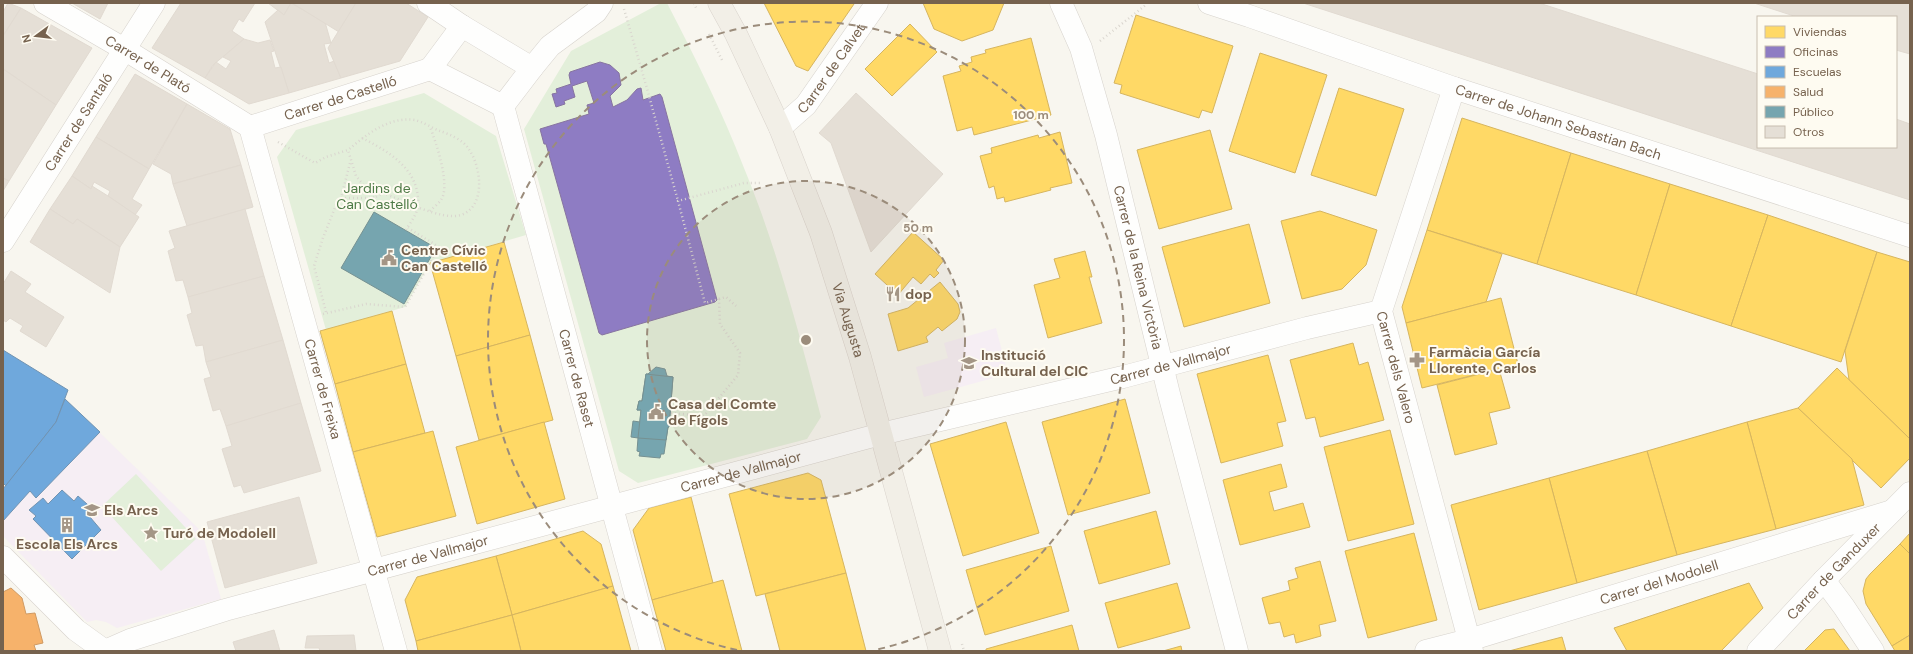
<svg xmlns="http://www.w3.org/2000/svg" width="1913" height="654" viewBox="0 0 1913 654" font-family="'DM Sans',sans-serif">
<style>
.education{fill:#f6eef4}
.green{fill:#e3efda}
.homes{fill:#ffd966;stroke:#d6b55f}
.offices{fill:#8e7cc3;stroke:#8774a0}
.schools{fill:#6fa8dc;stroke:#7193b1}
.health{fill:#f6b26b;stroke:#d09a62}
.public{fill:#76a5af;stroke:#769192}
.building{fill:#e5dfd6;stroke:#e1dad1}
.lines{fill:none;stroke-linecap:round;stroke-linejoin:round}
.minor-casing{stroke:#d7d3cd;stroke-width:23}
.major-casing{stroke:#d9d3cc;stroke-width:23}
.path{stroke:#dad6cf;stroke-width:2.5;stroke-dasharray:1 3;stroke-linecap:butt}
.minor{stroke:#fefefd;stroke-width:22}
.major{stroke:#f2efe7;stroke-width:22}
.ring{fill:none;stroke:#9b8c7b;stroke-width:2;stroke-dasharray:7 5}
.labels{text-anchor:middle;dominant-baseline:central;stroke-width:4;stroke-linejoin:round;paint-order:stroke}
.street-label{font-size:14px;fill:#76624e;stroke:#fefbf1}
.park-label{font-size:14px;fill:#4f7b47;stroke:#fefbf1}
.poi-label{font-size:14px;font-weight:bold;fill:#76624e;stroke:#fefbf1;text-anchor:start}
.centre{fill:#9b8c7b;stroke:#fefbf1;stroke-width:2}
.ring-label{font-size:12px;text-anchor:middle;font-weight:bold;fill:#9b8c7b;stroke:#fefbf1;stroke-width:4;stroke-linejoin:round;paint-order:stroke}
</style>
<rect width="100%" height="100%" fill="#f8f6ef"/>
<g class="education">
<path d="M996,328L1008,374L924,397L916,367L948,358L944,343Z"/>
<path d="M65,399L202,532L221,599L117,628L106,622L96,620L87,622L3,536V489L56,422Z"/>
</g>
<g class="green">
<path d="M661,3H667C695,57 722,111 744,168C777,248 799,333 821,417L807,439L638,483L619,471L524,129L571,51Z"/>
<path d="M424,93L496,136L526,235L430,263L405,307L326,330L277,157L296,130Z"/>
<path d="M136,474L196,539L161,571L102,506Z"/>
</g>
<g class="homes">
<path d="M764,3H853L854,4L808,71L796,66Z"/>
<path d="M923,3H1004L993,30L962,41L934,29Z"/>
<path d="M1136,15L1233,46L1212,113L1202,110L1199,118L1120,93L1122,85L1114,83Z"/>
<path d="M910,24L937,52L892,96L865,69Z"/>
<path d="M1031,38L1051,115L974,135L972,127L957,131L943,76L961,71L959,66L972,62L971,57L986,53L985,50Z"/>
<path d="M1260,53L1327,75L1295,173L1229,151Z"/>
<path d="M1339,88L1404,109L1376,196L1311,175Z"/>
<path d="M1462,118L1571,153L1537,264L1427,230Z"/>
<path d="M1210,130L1232,209L1159,229L1137,150Z"/>
<path d="M1060,132L1072,183L1050,188L1051,190L1005,202L1004,197L997,199L994,186L989,188L980,156L992,153L991,148L1038,135L1039,138Z"/>
<path d="M1571,153L1670,184L1636,295L1537,264Z"/>
<path d="M1670,184L1768,215L1731,326L1636,295Z"/>
<path d="M1320,211L1377,230L1366,265L1342,289L1302,299L1281,221Z"/>
<path d="M1768,215L1877,252L1841,362L1731,326Z"/>
<path d="M1249,224L1270,303L1184,327L1162,247Z"/>
<path d="M1427,230L1502,254L1486,302L1406,323L1402,307Z"/>
<path d="M913,232L944,260L936,270L939,273L934,278L930,274L921,284L913,277L898,295L875,274Z"/>
<path d="M504,242L530,335L456,356L430,263Z"/>
<path d="M1085,251L1092,277H1089L1102,323L1048,338L1034,285L1060,278L1054,259Z"/>
<path d="M1877,252L1910,262V439L1849,380L1845,351Z"/>
<path d="M940,282L958,304L960,312L957,319L942,331L938,327L926,337L928,342L898,351L888,314L908,308Z"/>
<path d="M1501,298L1518,364L1422,388L1406,323Z"/>
<path d="M392,311L406,364L335,384L320,331Z"/>
<path d="M530,335L553,420L479,440L456,356Z"/>
<path d="M1353,343L1359,365L1368,362L1384,420L1320,437L1315,417L1306,419L1290,360Z"/>
<path d="M1268,355L1286,421L1277,423L1283,446L1221,463L1197,374Z"/>
<path d="M406,364L425,433L353,452L335,384Z"/>
<path d="M1837,368L1910,439V458L1881,488L1798,408Z"/>
<path d="M1499,369L1510,408L1489,413L1497,444L1455,455L1437,385Z"/>
<path d="M1125,399L1150,493L1068,515L1042,422Z"/>
<path d="M1798,408L1852,459L1864,505L1776,529L1747,422Z"/>
<path d="M544,422L565,499L477,524L456,447Z"/>
<path d="M1006,422L1039,533L963,556L930,444Z"/>
<path d="M1747,422L1776,529L1677,555L1647,451Z"/>
<path d="M1390,430L1414,524L1348,541L1324,447Z"/>
<path d="M433,431L456,516L377,537L353,452Z"/>
<path d="M1647,451L1677,555L1577,583L1549,478Z"/>
<path d="M1281,464L1287,487L1269,492L1274,511L1303,503L1310,527L1240,545L1223,480Z"/>
<path d="M808,473L821,480L846,573L756,596L729,494Z"/>
<path d="M1549,478L1577,583L1479,610L1451,505Z"/>
<path d="M691,497L713,583L652,600L633,530L649,508Z"/>
<path d="M1156,511L1170,564L1099,584L1084,531Z"/>
<path d="M583,531L601,544L613,586L512,615L496,556Z"/>
<path d="M1414,533L1437,620L1368,638L1345,551Z"/>
<path d="M1910,533V554L1900,544Z"/>
<path d="M1900,544L1910,554V635L1892,646L1866,604L1863,591L1866,579L1870,574Z"/>
<path d="M1051,546L1069,611L985,635L966,570Z"/>
<path d="M496,556L512,615L416,641L405,600L417,577Z"/>
<path d="M1320,561L1336,621L1319,625L1321,636L1296,643L1294,634L1284,637L1280,622L1269,624L1262,598L1290,590L1288,581L1298,578L1295,568Z"/>
<path d="M846,573L866,651H780L765,594Z"/>
<path d="M723,580L742,651H666L652,600Z"/>
<path d="M1177,583L1190,628L1118,648L1105,603Z"/>
<path d="M1749,583L1763,608L1721,651H1627L1614,628Z"/>
<path d="M613,586L631,651H521L512,615Z"/>
<path d="M512,615L521,651H418L416,641Z"/>
<path d="M1072,625L1079,651H986V649Z"/>
<path d="M1834,629L1850,651H1804L1825,630Z"/>
<path d="M1910,635V651H1895L1892,646Z"/>
<path d="M1562,637L1566,651H1509Z"/>
<path d="M1181,646L1182,651H1163Z"/>
</g>
<path class="offices" d="M600,62L610,65L619,73L621,85L610,96L613,107L627,100L637,89L641,88L643,100L660,94L662,97L717,300L715,302L602,335L599,333L546,144H544L540,129L589,114L587,105L594,103L587,81L572,86L575,97L564,101L565,104L556,107L552,94L557,93L556,89L571,84L569,75L570,72Z"/>
<g class="schools">
<path d="M3,350L68,390L56,422L6,486L3,483Z"/>
<path d="M65,399L100,432L36,498L30,491L3,521V489L56,422Z"/>
<path d="M62,490L74,501L78,496L96,512L90,517L101,530L72,559L33,519L36,516L29,510L43,498L48,504Z"/>
</g>
<path class="health" d="M11,588L22,598L26,614L35,613L43,643L34,645L36,651H3V592Z"/>
<g class="public">
<path d="M374,212L436,248L404,304L341,268Z"/>
<path d="M656,367L665,369L667,376L673,377L669,427H668L664,454H661L660,458L639,456L640,452L637,451L638,438L631,437L633,421L640,422L641,410H637L639,401H642L646,374H648Z"/>
<path d="M646,374L673,377L669,427H668L666,440L638,438L641,410H637L639,401H642Z"/>
</g>
<g class="building">
<path d="M8,3L21,8L3,36V12Z"/>
<path d="M72,3H108L100,19Z"/>
<path d="M181,3H255L243,22L239,19L232,31L244,39L213,65L205,78L152,48Z"/>
<path d="M268,3H291L284,15Z"/>
<path d="M291,3L325,22L331,43L324,44L329,63L334,61L341,78L289,93L265,22L278,10L284,15Z"/>
<path d="M292,3H356L339,32Z"/>
<path d="M356,3H406L428,17L400,61L341,78L328,48Z"/>
<path d="M1303,3H1539L1758,74V147H1896V119L1910,124V200Z"/>
<path d="M1754,3H1910V54L1896,50V17H1797Z"/>
<path d="M21,8L92,48L56,105L3,69V36Z"/>
<path d="M244,39L258,43L270,40L274,51L271,52L275,68L281,67L289,93L249,104L205,78L216,62L226,69L231,61L223,57Z"/>
<path d="M3,69L56,105L9,181L3,178Z"/>
<path d="M135,74L187,104L149,169L96,137Z"/>
<path d="M856,93L943,174L871,252L831,143L819,133Z"/>
<path d="M187,104L230,129L241,165L173,184L171,174L153,164Z"/>
<path d="M96,137L149,169L132,199L142,205L135,215L108,196L110,191L94,182L91,189L72,176Z"/>
<path d="M241,165L253,207L187,226L173,184Z"/>
<path d="M72,176L91,189L92,186L108,196L139,217L120,247L77,219L73,224L50,209Z"/>
<path d="M3,178L9,181L3,191Z"/>
<path d="M50,209L73,224L77,219L120,247L110,293L30,242Z"/>
<path d="M245,209L264,276L188,297L183,280L176,281L168,251L175,248L169,231Z"/>
<path d="M11,271L31,284L25,292L64,317L46,347L20,331L23,326L10,318L6,322L3,320V284Z"/>
<path d="M264,276L283,340L206,362L203,345L196,346L187,315L192,313L188,297Z"/>
<path d="M283,340L301,403L226,426L220,409L213,411L204,379L211,377L206,362Z"/>
<path d="M301,403L321,471L244,493L241,485L234,487L222,449L232,446L226,426Z"/>
<path d="M299,497L317,563L225,588L207,522Z"/>
<path d="M274,630L280,651H236L233,642Z"/>
<path d="M354,635L356,651H320L319,648H305L307,636Z"/>
</g>
<g class="lines">
<defs>
<g id="minor">
<path id="s1" d="M45,3L124,49L250,127"/>
<path d="M428,3L462,26"/>
<path id="s2" d="M1061,3L1081,48L1106,135L1169,394L1237,651"/>
<path id="s3" d="M1209,3L1249,16L1454,88L1910,236"/>
<path d="M532,68L550,46L596,12L602,3"/>
<path d="M430,69L462,26L532,68L503,106"/>
<path d="M430,69L503,106"/>
<path id="s4" d="M1454,88L1381,311L1472,651"/>
<path id="s5" d="M503,106L651,651"/>
<path id="s6" d="M250,127L396,651"/>
<path id="s7" d="M250,127L430,69"/>
<path id="s8" d="M780,128L806,105L877,3"/>
<path id="s9" d="M3,241L154,3"/>
<path d="M3,557L76,630L105,651"/>
<path d="M1824,580L1844,607L1873,651"/>
<path id="s10" d="M105,651L130,640L225,610L881,434L1123,377L1307,328L1381,311"/>
<path id="s11" d="M1426,651L1469,640L1892,511"/>
<path id="s12" d="M1758,651L1824,580L1910,493"/>
</g>
<g id="major">
<path id="s13" d="M719,3L736,34L780,128L821,233L860,357L940,651"/>
</g>
</defs>
<use href="#minor" class="minor-casing"/>
<use href="#major" class="major-casing"/>
<g class="path">
<path d="M694,3L697,10"/>
<path d="M624,9L646,85L678,201"/>
<path d="M709,34L723,62"/>
<path d="M1100,41L1147,4"/>
<path d="M362,138C390,152 420,170 418,205C418,213 410,223 406,230"/>
<path d="M278,142L315,163L326,157L348,150L356,176L374,198L383,193C402,200 442,221 461,215C487,206 481,165 468,148C463,140 449,134 440,131C432,128 423,122 415,120C389,116 366,135 348,150"/>
<path d="M341,198H374"/>
<path d="M430,211C433,208 438,204 441,200C451,186 436,142 430,127"/>
<path d="M719,299L726,297L736,306"/>
<path d="M326,312L314,266L323,238L336,205L341,198L350,163"/>
<path d="M323,314L366,304L405,307L439,247L408,228"/>
<path d="M671,413L704,416L738,375L740,353L720,324L719,299L705,303L678,201L744,183H761"/>
<path d="M962,644L964,651"/>
</g>
<use href="#minor" class="minor"/>
<use href="#major" class="major"/>
</g>
<circle cx="806" cy="340" r="159" fill="#9b8c7b" fill-opacity=".12"/>
<g class="ring">
<circle cx="806" cy="340" r="159"/>
<path d="M737 650A318 318 0 1 1 875 650"/>
</g>
<defs>
<symbol id="civic-bare" viewBox="-9 -9 18 18"><path d="M-.6-6.5H3V-4.5H.6V-3L4-1V1h2V6H-6V1h2V-1L-.6-3ZM-1.2 2.5V6h2.4V2.5Z" fill="#a49686" stroke="#fefbf1" stroke-width="2.5" paint-order="stroke"/></symbol>
<symbol id="restaurant-bare" viewBox="-9 -9 18 18"><path d="M-5-6h1v4h1v-4h1v4h1v-4h1v5L-1.5 .5V6h-2V.5L-5-1ZM5-6V6H3V1.5H1.5Q1.5-4 5-6Z" fill="#a49686" stroke="#fefbf1" stroke-width="2.5" paint-order="stroke"/></symbol>
<symbol id="pharmacy-bare" viewBox="-9 -9 18 18"><path d="M-2-6h4v4h4v4h-4v4h-4v-4h-4v-4h4Z" fill="#a49686" stroke="#fefbf1" stroke-width="2.5" paint-order="stroke"/></symbol>
<symbol id="school-bare" viewBox="-9 -9 18 18"><path d="M0-5L7-2L0 1L-7-2ZM-4 1L0 2.5L4 1V4Q0 6-4 4Z" fill="#a49686" stroke="#fefbf1" stroke-width="2.5" paint-order="stroke"/></symbol>
<symbol id="building-bare" viewBox="-9 -9 18 18"><path d="M-4-6H4V6H1V3H-1V6H-4ZM-2.5-4.3h1.7v1.8h-1.7ZM.8-4.3h1.7v1.8H.8ZM-2.5-1h1.7V.8h-1.7ZM.8-1h1.7V.8H.8Z" fill="#a49686" stroke="#fefbf1" stroke-width="2.5" paint-order="stroke"/></symbol>
<symbol id="sight-bare" viewBox="-9 -9 18 18"><path d="M0-6L1.8-2.2L6-1.7L2.9 1.2L3.7 5.4L0 3.3L-3.7 5.4L-2.9 1.2L-6-1.7L-1.8-2.2Z" fill="#a49686" stroke="#fefbf1" stroke-width="2.5" paint-order="stroke"/></symbol>
</defs>
<g fill-rule="evenodd">
<use href="#civic-bare" x="378" y="247" width="22" height="22"/>
<use href="#restaurant-bare" x="882" y="283" width="22" height="22"/>
<use href="#pharmacy-bare" x="1406" y="349" width="22" height="22"/>
<use href="#school-bare" x="958" y="352" width="22" height="22"/>
<use href="#civic-bare" x="645" y="401" width="22" height="22"/>
<use href="#school-bare" x="81" y="499" width="22" height="22"/>
<use href="#building-bare" x="56" y="514" width="22" height="22"/>
<use href="#sight-bare" x="140" y="522" width="22" height="22"/>
</g>
<g class="labels">
<g class="street-label">
<text stroke="none"><textPath href="#s1" startOffset="120">Carrer de Plató</textPath></text>
<text stroke="none"><textPath href="#s8" startOffset="79">Carrer de Calvet</textPath></text>
<text stroke="none"><textPath href="#s7" startOffset="95">Carrer de Castelló</textPath></text>
<text stroke="none"><textPath href="#s9" startOffset="141">Carrer de Santaló</textPath></text>
<text stroke="none"><textPath href="#s3" startOffset="369">Carrer de Johann Sebastian Bach</textPath></text>
<text stroke="none"><textPath href="#s2" startOffset="276">Carrer de la Reina Victòria</textPath></text>
<text stroke="none"><textPath href="#s13" startOffset="343">Via Augusta</textPath></text>
<text stroke="none"><textPath href="#s10" startOffset="1104">Carrer de Vallmajor</textPath></text>
<text stroke="none"><textPath href="#s4" startOffset="293">Carrer dels Valero</textPath></text>
<text stroke="none"><textPath href="#s5" startOffset="282">Carrer de Raset</textPath></text>
<text stroke="none"><textPath href="#s6" startOffset="272">Carrer de Freixa</textPath></text>
<text stroke="none"><textPath href="#s10" startOffset="661">Carrer de Vallmajor</textPath></text>
<text stroke="none"><textPath href="#s10" startOffset="337">Carrer de Vallmajor</textPath></text>
<text stroke="none"><textPath href="#s12" startOffset="110">Carrer de Ganduxer</textPath></text>
<text stroke="none"><textPath href="#s11" startOffset="243">Carrer del Modolell</textPath></text>
</g>
<g class="park-label">
<text x="377" y="188">Jardins de<tspan x="377" dy="16">Can Castelló</tspan></text>
</g>
<g class="poi-label">
<text x="401" y="250">Centre Cívic<tspan x="401" dy="16">Can Castelló</tspan></text>
<text x="905" y="294">dop</text>
<text x="1429" y="352">Farmàcia García<tspan x="1429" dy="16">Llorente, Carlos</tspan></text>
<text x="981" y="355">Institució<tspan x="981" dy="16">Cultural del CIC</tspan></text>
<text x="668" y="404">Casa del Comte<tspan x="668" dy="16">de Fígols</tspan></text>
<text x="104" y="510">Els Arcs</text>
<text x="163" y="533">Turó de Modolell</text>
<text x="67" y="544" text-anchor="middle">Escola Els Arcs</text>
</g>
</g>
<circle cx="806" cy="340" r="6" class="centre"/>
<g class="ring-label">
<text x="1031" y="119">100 m</text>
<text x="918" y="232">50 m</text>
</g>
<rect width="1913" height="654" fill="none" stroke="#76624e" stroke-width="8"/>
<rect x="1757" y="16" width="140" height="132" fill="#fefbf1" stroke="#c8beb0"/>
<rect x="1765" y="26" width="20" height="12" fill="#ffd966" stroke="#c8beb0"/>
<text x="1793" y="36" font-size="12" fill="#76624e">Viviendas</text>
<rect x="1765" y="46" width="20" height="12" fill="#8e7cc3" stroke="#c8beb0"/>
<text x="1793" y="56" font-size="12" fill="#76624e">Oficinas</text>
<rect x="1765" y="66" width="20" height="12" fill="#6fa8dc" stroke="#c8beb0"/>
<text x="1793" y="76" font-size="12" fill="#76624e">Escuelas</text>
<rect x="1765" y="86" width="20" height="12" fill="#f6b26b" stroke="#c8beb0"/>
<text x="1793" y="96" font-size="12" fill="#76624e">Salud</text>
<rect x="1765" y="106" width="20" height="12" fill="#76a5af" stroke="#c8beb0"/>
<text x="1793" y="116" font-size="12" fill="#76624e">Público</text>
<rect x="1765" y="126" width="20" height="12" fill="#e5dfd6" stroke="#c8beb0"/>
<text x="1793" y="136" font-size="12" fill="#76624e">Otros</text>
<g transform="translate(36 36) rotate(255)" stroke="#fefbf1" stroke-width="3" paint-order="stroke">
<path d="M0-3L7 15L0 10L-7 15Z" fill="#76624e"/>
<text y="-6" font-size="11" font-weight="bold" text-anchor="middle" fill="#76624e">N</text>
</g>
</svg>
